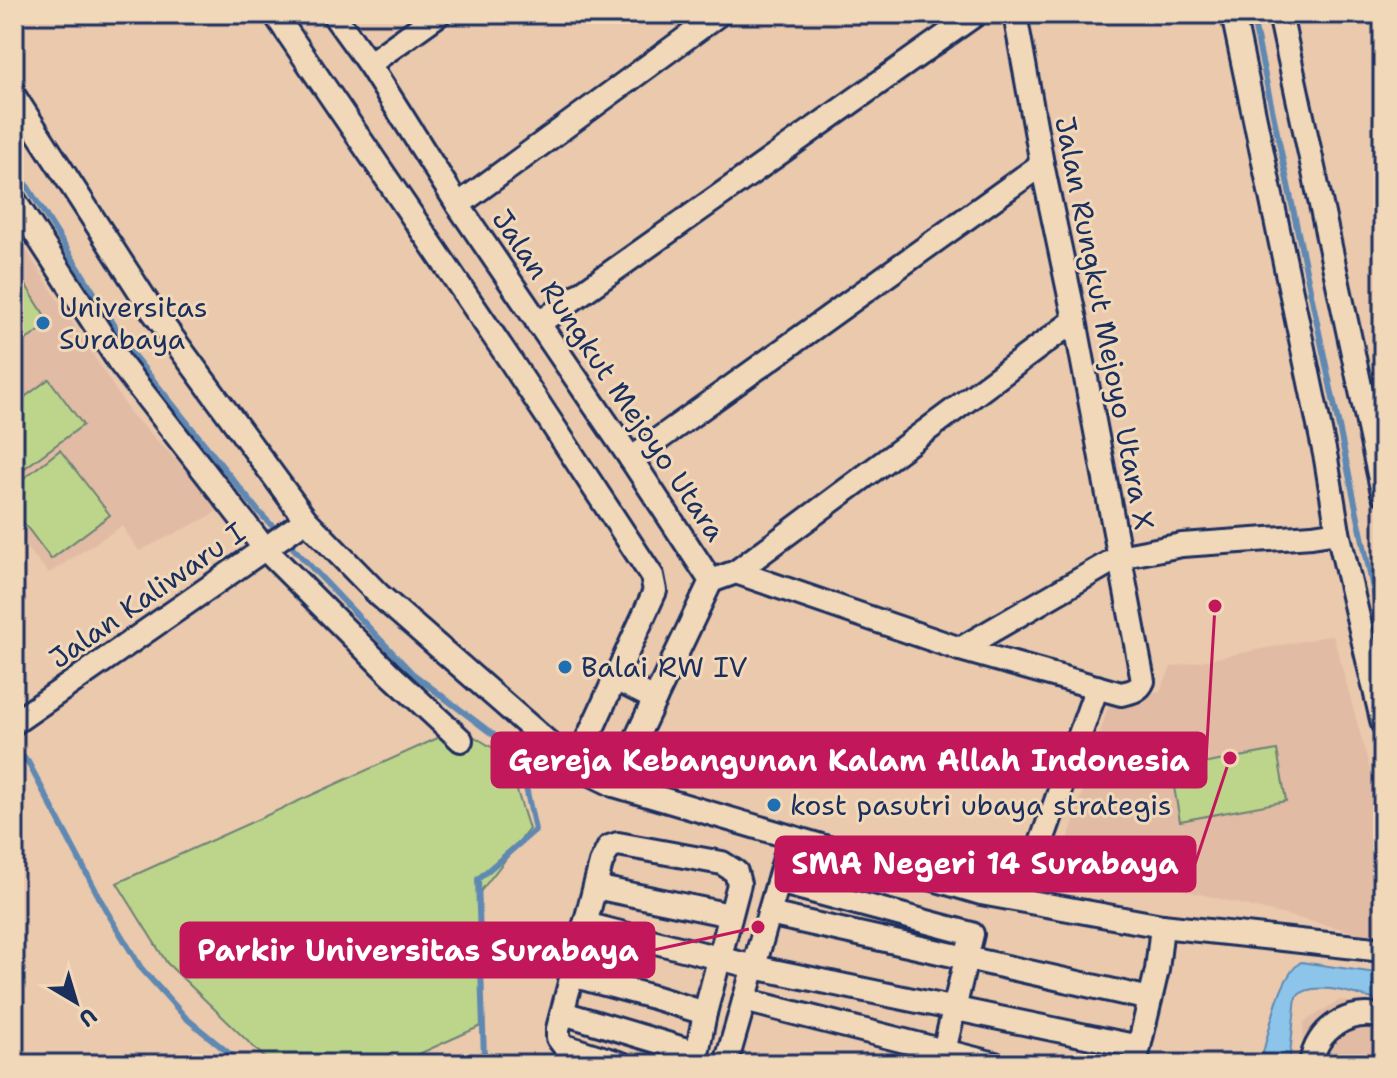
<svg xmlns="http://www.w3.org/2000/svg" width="1397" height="1078" viewBox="0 0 1397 1078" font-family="'Shantell Sans',sans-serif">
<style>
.built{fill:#e2bba4}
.green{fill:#bdd58b;stroke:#6c8274;stroke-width:2}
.water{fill:#8cc4ea;stroke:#5f88b2;stroke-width:2}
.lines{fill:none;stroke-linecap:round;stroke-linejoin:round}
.stream{stroke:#5f88b2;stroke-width:6}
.minor-casing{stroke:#1b2f5e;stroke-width:28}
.minor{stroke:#f1d8b8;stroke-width:22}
.poi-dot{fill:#1f6fb2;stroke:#f1d8b8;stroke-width:3}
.labels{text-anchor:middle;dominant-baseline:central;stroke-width:6;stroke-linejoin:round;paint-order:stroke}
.poi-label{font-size:28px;fill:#1b2f5e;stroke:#f1d8b8;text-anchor:start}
.street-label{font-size:28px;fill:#1b2f5e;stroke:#f1d8b8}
.leader{fill:none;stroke:#c2185b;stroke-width:3}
.callout-dot{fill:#c2185b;stroke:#f1d8b8;stroke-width:3}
.callout{fill:#c2185b;stroke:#c2185b;stroke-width:3}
.callout-label{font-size:30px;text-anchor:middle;font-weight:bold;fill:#fff}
</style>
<rect width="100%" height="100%" fill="#eac9ad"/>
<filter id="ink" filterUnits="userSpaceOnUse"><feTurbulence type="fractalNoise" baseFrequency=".0125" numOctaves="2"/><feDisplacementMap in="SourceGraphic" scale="16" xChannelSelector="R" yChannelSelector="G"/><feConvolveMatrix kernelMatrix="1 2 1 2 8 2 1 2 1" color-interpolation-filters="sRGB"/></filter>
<g filter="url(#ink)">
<g class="built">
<path d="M14,231L131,414L222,506L212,515L139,551L122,526L49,573L14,534Z"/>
<path d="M1333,635L1382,813L1383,939L1062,860L1109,703L1160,691L1171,667Z"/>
<path d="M1340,1000L1383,1010V1064H1301L1304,1022Z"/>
</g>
<g class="green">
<path d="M14,266L50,324L14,348Z"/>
<path d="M49,379L83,425L14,476V405Z"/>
<path d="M60,450L110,515L51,559L14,510V486Z"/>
<path d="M460,728L506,756L529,829L477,896L483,1025L397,1064H273L267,1060L167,963L117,883Z"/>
<path d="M1277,750L1286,801L1180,821L1171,770Z"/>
</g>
<path class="water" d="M1301,962L1383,974V1002C1360,996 1314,978 1296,997L1289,1064H1260C1268,1037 1278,977 1301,962Z"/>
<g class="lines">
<g class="stream">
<path d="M1252,14L1383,636"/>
<path d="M14,165L133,355L258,511L413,674L519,754L535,830L478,879L484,1058L487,1064"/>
<path d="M14,749L28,762L106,910L141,968L186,1018L242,1064"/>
</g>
<defs>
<g id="minor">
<path d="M275,14L510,360L652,576L655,591L575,766"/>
<path d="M333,14L369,64L458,205L631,459L711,581L614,785"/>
<path d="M1233,14L1326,459L1338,532L1383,724"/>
<path d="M1280,14L1383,493"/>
<path d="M369,64L439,14"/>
<path d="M14,96L152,310L306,520L378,594L575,766L614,785L981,893L1162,926L1383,950"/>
<path d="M14,200L120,363L265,549L390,674L461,740"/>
<path d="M458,205L719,14"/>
<path d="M538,324L976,14"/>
<path d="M631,459L1042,164"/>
<path d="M736,572L1075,320"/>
<path d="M711,581L736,572L960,649L1121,694C1130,692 1139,691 1143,681L1075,320L1042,164L1015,14"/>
<path d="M960,649L1119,557L1182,545L1312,536L1338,532"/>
<path d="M615,679L655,699"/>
<path d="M14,723L306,520"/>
<path d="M778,882L972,934L944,1051"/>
<path d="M595,887L730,915"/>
<path d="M1014,898L1040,846L1097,687"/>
<path d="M769,914L1150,999"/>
<path d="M585,924L754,967L1139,1047"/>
<path d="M571,975L653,997L705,1013"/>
<path d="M744,1000L995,1064"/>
<path d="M563,1013L697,1053"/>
<path d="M622,1064L564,1046L558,1038V1029L601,863L609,847L618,844L722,863L736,872L739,884L705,1013L695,1064"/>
<path d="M726,1064L791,837"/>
<path d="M1135,1064L1157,970L1162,926"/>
<path d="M1311,1064C1316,1029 1349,1008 1383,1017"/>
<path d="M1382,1064L1383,1063"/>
</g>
</defs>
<use href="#minor" class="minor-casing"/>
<use href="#minor" class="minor"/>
</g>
</g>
<g class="poi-dot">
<circle cx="43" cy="323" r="8"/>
<circle cx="565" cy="667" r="8"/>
<circle cx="774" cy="805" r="8"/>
</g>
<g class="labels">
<g class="poi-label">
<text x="59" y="307">Universitas<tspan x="59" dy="32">Surabaya</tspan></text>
<text x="581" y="667">Balai RW IV</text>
<text x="790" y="805">kost pasutri ubaya strategis</text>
</g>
<g class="street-label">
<text transform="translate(1105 323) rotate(79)">Jalan Rungkut Mejoyo Utara X</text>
<text transform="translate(609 375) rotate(56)">Jalan Rungkut Mejoyo Utara</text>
<text transform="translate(147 595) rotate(-35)">Jalan Kaliwaru I</text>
</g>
</g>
<path class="leader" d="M1215 606L1206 760M1230 758L1195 864M758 927L654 950"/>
<g class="callout-dot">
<circle cx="1215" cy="606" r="8"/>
<circle cx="1230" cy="758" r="8"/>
<circle cx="758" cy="927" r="8"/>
</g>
<g class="callout">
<rect x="492" y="733" width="714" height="54" rx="8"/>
<rect x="776" y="837" width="419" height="54" rx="8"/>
<rect x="181" y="923" width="473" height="54" rx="8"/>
</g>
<g class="callout-label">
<text x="849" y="771">Gereja Kebangunan Kalam Allah Indonesia</text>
<text x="985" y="874">SMA Negeri 14 Surabaya</text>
<text x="418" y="961">Parkir Universitas Surabaya</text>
</g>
<rect width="1397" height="1078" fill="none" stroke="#f1d8b8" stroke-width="48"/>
<rect x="24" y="24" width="1349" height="1030" fill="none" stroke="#1b2f5e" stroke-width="3" filter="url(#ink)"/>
<g transform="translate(76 1002) rotate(142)" stroke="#f1d8b8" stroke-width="6" paint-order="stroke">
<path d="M0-6L14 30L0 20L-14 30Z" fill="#1b2f5e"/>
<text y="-12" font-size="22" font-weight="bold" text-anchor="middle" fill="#1b2f5e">U</text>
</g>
</svg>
